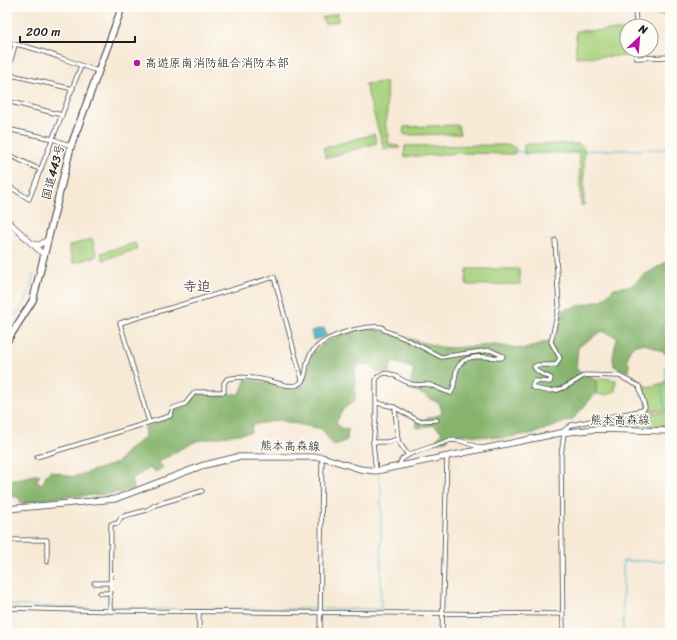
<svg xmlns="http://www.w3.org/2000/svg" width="677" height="640" viewBox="0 0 677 640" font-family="Sriracha,'Klee One',sans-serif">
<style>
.green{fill:#a9d27e;stroke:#62774d}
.forest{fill:#86b46d;stroke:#516844}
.water{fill:#47b2c5;stroke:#326770}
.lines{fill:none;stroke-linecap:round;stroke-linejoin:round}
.stream{stroke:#47b2c5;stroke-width:1}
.street-casing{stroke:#3d3b38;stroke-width:5}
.secondary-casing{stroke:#3d3b38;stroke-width:6}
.primary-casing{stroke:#3d3b38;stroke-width:7}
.highway-casing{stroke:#3d3b38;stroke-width:8}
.street{stroke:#fff;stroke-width:3.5}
.secondary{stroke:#fff;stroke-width:5}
.primary{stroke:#fff;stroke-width:5.5}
.highway{stroke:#fff;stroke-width:6}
.poi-dot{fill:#b5179e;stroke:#fdfcf7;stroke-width:1.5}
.labels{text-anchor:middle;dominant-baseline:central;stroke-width:3;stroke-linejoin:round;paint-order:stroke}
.poi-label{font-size:12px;fill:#1c1c1c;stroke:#fdfcf7;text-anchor:start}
.street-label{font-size:12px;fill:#1c1c1c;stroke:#fdfcf7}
.quarter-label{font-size:14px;font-weight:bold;fill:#5e4858;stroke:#fdfcf7}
</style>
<rect width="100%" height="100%" fill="#fdfcf7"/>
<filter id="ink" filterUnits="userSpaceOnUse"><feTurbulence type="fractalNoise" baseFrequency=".025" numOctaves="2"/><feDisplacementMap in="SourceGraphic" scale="8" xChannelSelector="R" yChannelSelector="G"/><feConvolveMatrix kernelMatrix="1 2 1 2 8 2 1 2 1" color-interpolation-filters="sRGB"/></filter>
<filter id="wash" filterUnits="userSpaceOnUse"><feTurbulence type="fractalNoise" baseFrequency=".012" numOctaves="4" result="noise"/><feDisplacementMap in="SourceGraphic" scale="16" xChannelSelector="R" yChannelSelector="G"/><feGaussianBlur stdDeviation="0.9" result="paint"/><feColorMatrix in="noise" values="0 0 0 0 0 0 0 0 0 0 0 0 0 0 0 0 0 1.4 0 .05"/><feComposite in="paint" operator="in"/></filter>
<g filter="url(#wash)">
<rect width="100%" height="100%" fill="#f7e9d5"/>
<g class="green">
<path d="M637,7H670V15L637,14Z"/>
<path d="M338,13V21L325,24L322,18Z"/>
<path d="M627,30V50H634V56L576,57V31Z"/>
<path d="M386,82L387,118L385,125L389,135L388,140L390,145L398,146L400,148L384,149L365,84Z"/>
<path d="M458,125L460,134L405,135L403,132L404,127Z"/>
<path d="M374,134L377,143L326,158L323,148Z"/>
<path d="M524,144H579L584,148V205H581L579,153L524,154Z"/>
<path d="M502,145L512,146L516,149L514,154L462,153L404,157L405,146Z"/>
<path d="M92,239L97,256L73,263L69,246Z"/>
<path d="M135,243L137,249L103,260L101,253Z"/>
<path d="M467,269H519L520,284L469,285L466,284Z"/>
<path d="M603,378L616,380L615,391C610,394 602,397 596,393V380Z"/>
<path d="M667,379L670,381V409L653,411L647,409L644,385L648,387L664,383Z"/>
<path d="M669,411L670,425L667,427L605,426V422L630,419L648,420L649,414Z"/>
</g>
<path class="forest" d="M670,260V352L668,354L643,343L630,348L627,360L629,363V372L614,366L613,357L617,337L602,331L578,347L576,369L596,380V393L573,419L535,433L504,438L449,433L448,440L434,443L442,432L434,425L417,428L416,422L442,414L440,404L409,387L414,369L392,361L389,372L377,373L371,365L361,364L355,369V401L343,409L336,423L341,428L348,429L347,440L333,446L322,429L278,420L252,425L251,432L196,441L158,462L163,467L156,472L150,468L131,479L134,489C97,499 58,493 22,504L18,497L7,496V481L40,474L36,482L43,484L46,475L51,471L73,477L117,463L126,452L145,437V427L171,418L175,409L187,405L196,394H240L246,379L296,388L305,380L313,353L323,344L342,335L366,327L440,347L452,348L494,345L526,349L556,338L563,310L602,300L614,288L631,286L644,275Z"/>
<path class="water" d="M324,328L326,336L313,340L311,331Z"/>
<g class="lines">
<g class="stream">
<path d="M512,152L670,149"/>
<path d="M7,322L22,308L29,292L34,274"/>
<path d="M669,334L670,337"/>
<path d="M670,350L666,353C668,365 664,374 666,386L661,387L665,408H670"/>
<path d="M597,424L621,423L623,421L646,422L650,427H665L670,422"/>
<path d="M7,605L109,609"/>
<path d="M112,609H319"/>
<path d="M322,609H381V486L379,482V475"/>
<path d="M623,633V561H670"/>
</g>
</g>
</g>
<g filter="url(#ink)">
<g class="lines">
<defs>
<g id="street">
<path d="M635,7L636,26"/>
<path d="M7,43C39,47 68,62 98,71"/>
<path d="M636,50V58L670,57"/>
<path d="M7,74L73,89"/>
<path d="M7,75L15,45"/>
<path d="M7,101L62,115"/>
<path d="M7,129L53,139L71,146"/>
<path d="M7,154L41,170"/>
<path d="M7,185L29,199L81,66"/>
<path d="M555,240L559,306L551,342L560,358L556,365H537L534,367L538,372L551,378L550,382L534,381L532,387C556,396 565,388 585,375L619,376L639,386L645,407L643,410L571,425L562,432"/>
<path d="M377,403L394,407L419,421L437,420"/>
<path d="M395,408L398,441L408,455"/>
<path d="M149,422L120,323L274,277L302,380"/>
<path d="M373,442H387L398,439"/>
<path d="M37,457L170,416L173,408L185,404L195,392H224V383L227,379C242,375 258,378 273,382C280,383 289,388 297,385C309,380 304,364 310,355C321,336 361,325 382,327L384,330L408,340L441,357L490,350L503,356L502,358C489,358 464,351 457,369C454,377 456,385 451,393C443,391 437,387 430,385C424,383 418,386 411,384C400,381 385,364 376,380V417L373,443L376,471"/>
<path d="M398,467L402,459L410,454L451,440L461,441L481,448"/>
<path d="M7,540H47V562"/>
<path d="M94,583H110"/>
<path d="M100,593H110"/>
<path d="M7,608L110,611L562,614"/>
<path d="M110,611L111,524L118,523L121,517L147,510L155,505L202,491"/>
<path d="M199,612V633"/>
<path d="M320,633L322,457"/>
<path d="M442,633L447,457"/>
<path d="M563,633L561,456L564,433"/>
</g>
<g id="secondary">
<path d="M7,220L44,255"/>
<path d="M32,244L39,245L47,240"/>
</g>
<path id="primary" d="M7,509L115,499L201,466L237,457H322L360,469L376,471L560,433L597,429L670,431"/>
<path id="highway" d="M7,341L33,300L71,146L122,7"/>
</defs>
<use href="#street" class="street-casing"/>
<use href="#secondary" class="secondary-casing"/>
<use href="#primary" class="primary-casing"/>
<use href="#highway" class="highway-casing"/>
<use href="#street" class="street"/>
<use href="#secondary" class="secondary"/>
<use href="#primary" class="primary"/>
<use href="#highway" class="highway"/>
</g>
</g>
<circle class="poi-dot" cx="137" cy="63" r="4"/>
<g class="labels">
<g class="poi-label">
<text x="145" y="63">高遊原南消防組合消防本部</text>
</g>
<g class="street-label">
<text transform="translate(53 172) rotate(-75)">国道443号</text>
<text x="620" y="420">熊本高森線</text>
<text transform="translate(290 446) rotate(1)">熊本高森線</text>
</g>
<g class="quarter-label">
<text x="197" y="286">寺迫</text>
</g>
</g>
<rect width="677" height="640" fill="none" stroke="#fdfcf7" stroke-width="24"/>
<g transform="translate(639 38) rotate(26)"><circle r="19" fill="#fdfcf7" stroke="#a3a29f"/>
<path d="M0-3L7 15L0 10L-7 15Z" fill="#b5179e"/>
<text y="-6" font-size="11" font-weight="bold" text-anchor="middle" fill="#1c1c1c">N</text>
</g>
<path d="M20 36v6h115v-6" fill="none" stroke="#1c1c1c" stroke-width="2"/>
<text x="26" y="36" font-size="12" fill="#1c1c1c" stroke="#fdfcf7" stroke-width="3" paint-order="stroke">200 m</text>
</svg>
